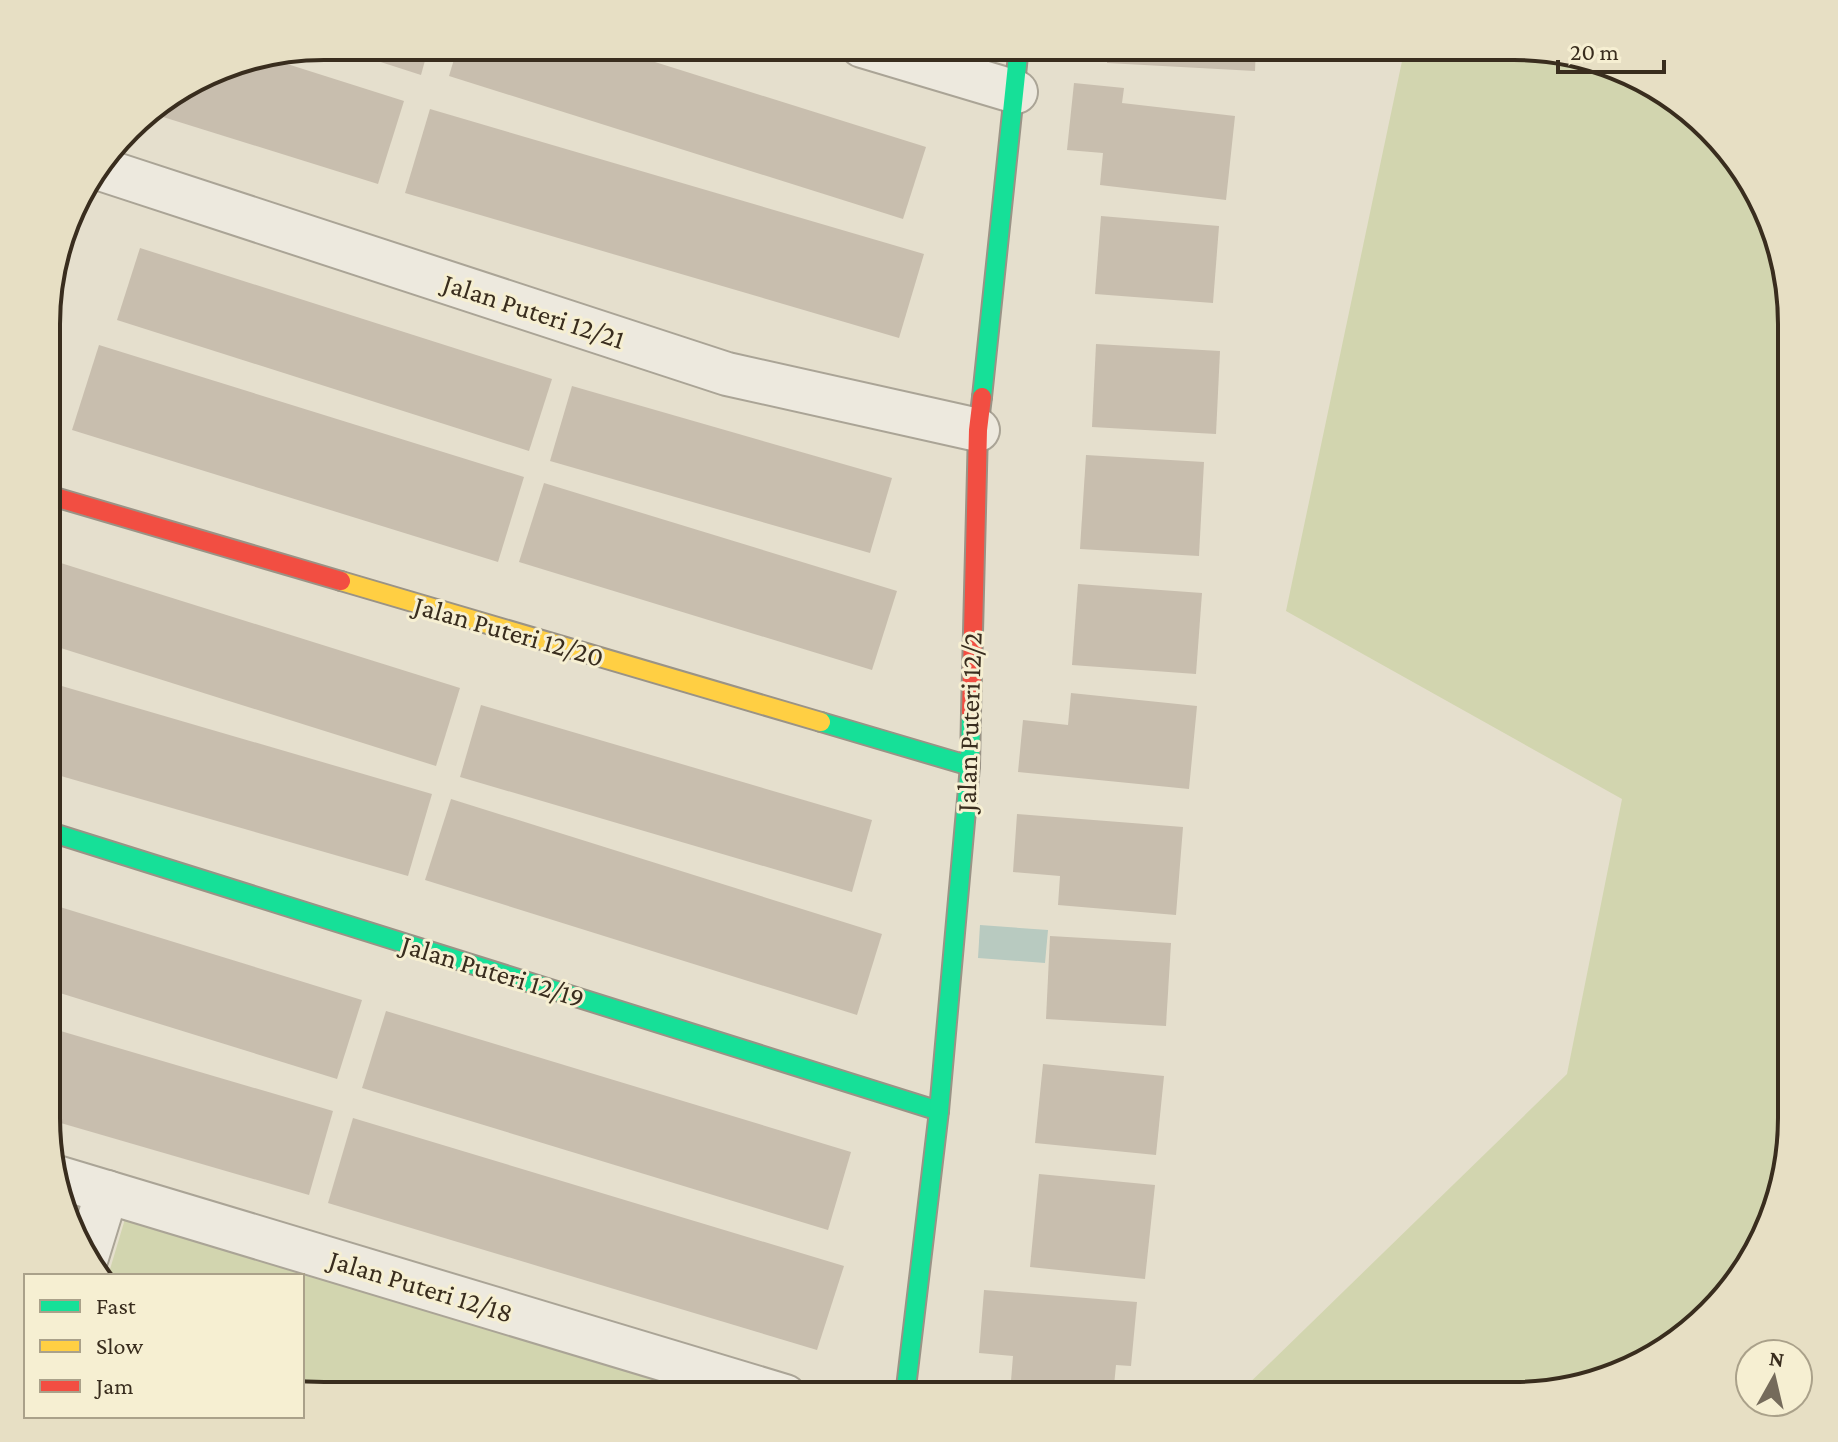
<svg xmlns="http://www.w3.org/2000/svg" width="1838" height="1442" viewBox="0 0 1838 1442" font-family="'Crimson Pro',serif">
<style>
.green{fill:#d2d5af}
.water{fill:#b8cac0}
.building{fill:#c8beae}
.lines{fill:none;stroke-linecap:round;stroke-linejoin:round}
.street-casing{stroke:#aaa496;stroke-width:46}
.fast-casing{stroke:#9a9386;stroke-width:22}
.slow-casing{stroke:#9a9386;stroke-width:22}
.jam-casing{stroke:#9a9386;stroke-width:22}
.street{stroke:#ede9de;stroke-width:42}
.fast{stroke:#16e098;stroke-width:18}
.slow{stroke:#ffcf43;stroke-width:18}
.jam{stroke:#f24e42;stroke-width:18}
.labels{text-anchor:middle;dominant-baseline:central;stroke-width:6;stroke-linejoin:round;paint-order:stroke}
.street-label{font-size:28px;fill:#392d1e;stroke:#f6efd2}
.rim{fill:none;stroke:#392d1e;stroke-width:4}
</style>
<rect width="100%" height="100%" fill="#e5dfcd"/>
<g class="green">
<path d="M1405,47H1531L1620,67L1698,115L1763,202L1792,324L1791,1136L1771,1225L1723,1302L1621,1375L1514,1396H1236L1567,1074L1622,799L1286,611Z"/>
<path d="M125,1219L733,1396L302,1394V1276H108Z"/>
</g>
<path class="water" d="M980,925L1048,930L1045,963L978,958Z"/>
<g class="building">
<path d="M331,46H429L421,75Z"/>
<path d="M458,46H604L926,147L903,219L449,76Z"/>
<path d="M1108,46H1256L1255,71L1107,63Z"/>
<path d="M262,56L404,101L378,184L147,112L234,61Z"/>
<path d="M1074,83L1124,88L1122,103L1235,116L1226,200L1100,185L1103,153L1067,150Z"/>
<path d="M430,109L924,254L899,338L405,193Z"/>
<path d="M1101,216L1219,226L1213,303L1095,294Z"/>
<path d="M140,248L552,379L529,451L117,320Z"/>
<path d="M1096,344L1220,351L1216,434L1092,427Z"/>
<path d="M99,345L524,477L498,562L72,430Z"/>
<path d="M572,386L892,478L870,553L550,461Z"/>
<path d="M1086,455L1204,462L1199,556L1080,549Z"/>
<path d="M544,483L897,591L872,670L519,562Z"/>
<path d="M48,559L460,688L436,766L48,644Z"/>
<path d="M1078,584L1202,593L1196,674L1072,665Z"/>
<path d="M48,682L432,794L408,876L47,772Z"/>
<path d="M1071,693L1197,706L1189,789L1018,772L1023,720L1068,725Z"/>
<path d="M481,705L872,820L852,892L460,777Z"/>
<path d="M451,799L882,934L857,1015L425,880Z"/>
<path d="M1017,814L1183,827L1176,915L1058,905L1060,876L1013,872Z"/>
<path d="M47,903L362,1000L337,1079L47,989Z"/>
<path d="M1050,936L1171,943L1166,1026L1046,1019Z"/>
<path d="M386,1011L851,1152L828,1230L362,1088Z"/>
<path d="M47,1027L333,1111L309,1195L47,1119Z"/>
<path d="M1043,1064L1164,1076L1156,1155L1035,1143Z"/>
<path d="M353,1118L844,1266L817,1350L328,1203Z"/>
<path d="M1039,1174L1155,1185L1145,1279L1030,1267Z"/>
<path d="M984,1290L1137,1302L1131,1366L1116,1365L1113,1396L1010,1393L1013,1356L979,1353Z"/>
</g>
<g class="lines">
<defs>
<g id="street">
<path d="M862,46L1016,92"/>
<path d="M97,168L727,374L978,430"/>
<path d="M57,1177L785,1396"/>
<path d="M87,1257L107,1192"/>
</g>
<g id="fast">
<path d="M982,397L1019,46"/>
<path d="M821,722L970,766"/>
<path d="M47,831L939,1111"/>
<path d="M905,1396L939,1111L970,766L971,713"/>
</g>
<path id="slow" d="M341,581L821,722"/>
<g id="jam">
<path d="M48,495L341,581"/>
<path d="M971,713L978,430L982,397"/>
</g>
</defs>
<use href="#street" class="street-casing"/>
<use href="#fast" class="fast-casing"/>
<use href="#slow" class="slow-casing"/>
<use href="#jam" class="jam-casing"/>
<use href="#street" class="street"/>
<use href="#fast" class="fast"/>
<use href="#slow" class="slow"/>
<use href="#jam" class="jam"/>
</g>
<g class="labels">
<g class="street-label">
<text transform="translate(534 311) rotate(18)">Jalan Puteri 12/21</text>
<text transform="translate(509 631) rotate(16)">Jalan Puteri 12/20</text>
<text transform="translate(969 722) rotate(-88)">Jalan Puteri 12/2</text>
<text transform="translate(493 971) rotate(17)">Jalan Puteri 12/19</text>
<text transform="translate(421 1286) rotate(17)">Jalan Puteri 12/18</text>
</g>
</g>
<path d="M0 0H1838V1442H0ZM324 60H1514A264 264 0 0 1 1778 324V1118A264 264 0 0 1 1514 1382H324A264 264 0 0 1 60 1118V324A264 264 0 0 1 324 60Z" fill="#e7dfc4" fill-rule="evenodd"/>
<path class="rim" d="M324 60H1514A264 264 0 0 1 1778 324V1118A264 264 0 0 1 1514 1382H324A264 264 0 0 1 60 1118V324A264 264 0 0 1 324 60Z"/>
<rect x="24" y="1274" width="280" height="144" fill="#f6efd2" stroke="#aaa18a" stroke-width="2"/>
<rect x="40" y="1300" width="40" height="12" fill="#16e098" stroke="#aaa18a" stroke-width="2"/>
<text x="96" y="1314" font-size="24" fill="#392d1e">Fast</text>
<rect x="40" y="1340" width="40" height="12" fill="#ffcf43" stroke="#aaa18a" stroke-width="2"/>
<text x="96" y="1354" font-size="24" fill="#392d1e">Slow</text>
<rect x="40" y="1380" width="40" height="12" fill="#f24e42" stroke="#aaa18a" stroke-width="2"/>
<text x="96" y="1394" font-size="24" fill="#392d1e">Jam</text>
<g transform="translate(1774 1378) rotate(8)"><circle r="38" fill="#f6efd2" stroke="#aaa18a" stroke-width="2"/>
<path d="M0-6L14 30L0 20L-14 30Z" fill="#756b5b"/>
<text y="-12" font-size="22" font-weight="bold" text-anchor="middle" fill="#392d1e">N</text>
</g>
<path d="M1558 60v12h106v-12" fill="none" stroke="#392d1e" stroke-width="4"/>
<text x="1570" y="60" font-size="24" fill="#392d1e" stroke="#f6efd2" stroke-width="6" paint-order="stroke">20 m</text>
</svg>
